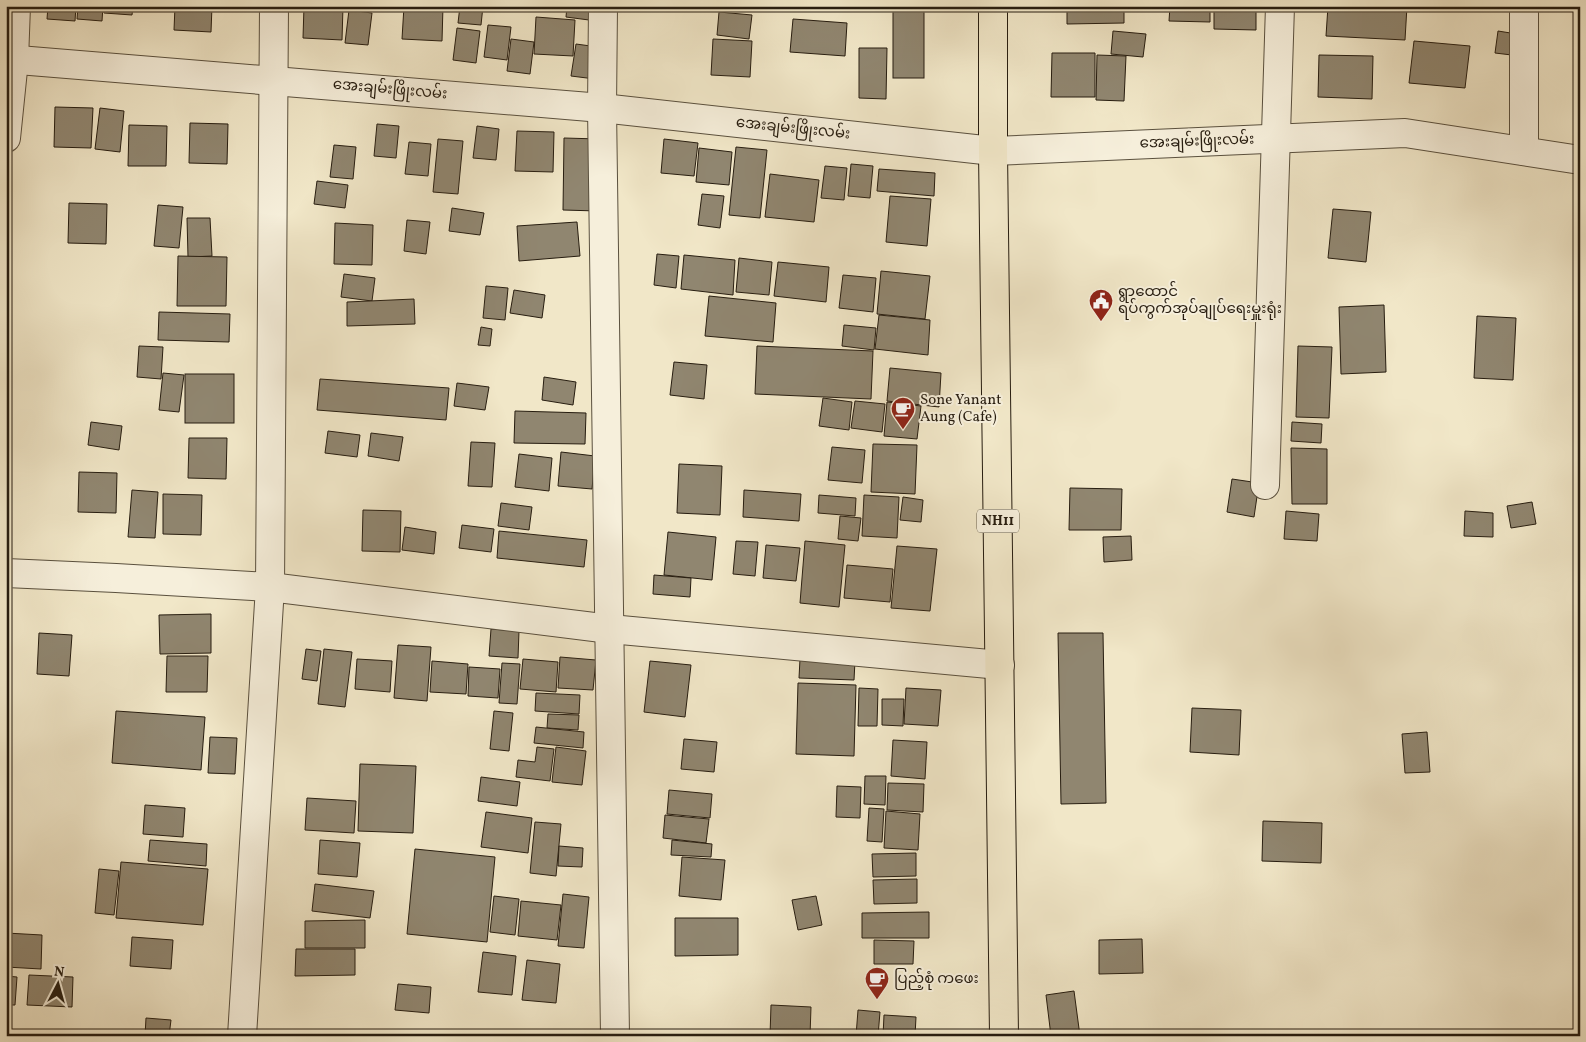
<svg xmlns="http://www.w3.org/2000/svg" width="1586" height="1042" viewBox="0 0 1586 1042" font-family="Vollkorn,'Noto Sans Myanmar',serif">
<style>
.building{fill:#908670;stroke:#271d10}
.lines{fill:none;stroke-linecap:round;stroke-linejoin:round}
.minor-casing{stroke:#5a503e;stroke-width:30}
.highway-casing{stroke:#271d10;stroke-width:30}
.minor{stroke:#f6efdb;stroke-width:28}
.highway{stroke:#f1e7c8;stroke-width:28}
.labels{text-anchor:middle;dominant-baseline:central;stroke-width:4;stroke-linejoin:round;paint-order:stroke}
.shield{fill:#f6efdb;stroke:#655c4d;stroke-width:1}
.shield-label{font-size:14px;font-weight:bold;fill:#271d10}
.street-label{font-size:15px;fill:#271d10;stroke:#f6efdb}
.poi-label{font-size:15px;fill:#271d10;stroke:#f6efdb;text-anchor:start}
</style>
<rect width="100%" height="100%" fill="#f1e7c8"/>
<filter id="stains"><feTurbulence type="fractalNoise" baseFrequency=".004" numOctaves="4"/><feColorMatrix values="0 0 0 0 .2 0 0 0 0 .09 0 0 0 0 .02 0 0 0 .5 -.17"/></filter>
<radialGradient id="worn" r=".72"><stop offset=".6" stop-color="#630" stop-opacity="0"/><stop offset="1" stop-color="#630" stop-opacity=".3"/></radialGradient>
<g class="building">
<path d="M48,6H76L75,21L47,19Z"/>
<path d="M78,6H103L102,21L77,19Z"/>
<path d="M104,6H133L132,15L104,13Z"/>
<path d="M175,6H212L211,32L174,30Z"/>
<path d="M304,6H343L342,40L303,38Z"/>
<path d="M404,6H443L442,41L402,39Z"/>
<path d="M460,6H483L481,25L458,23Z"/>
<path d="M567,6H591L589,20L566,17Z"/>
<rect x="893" y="6" width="31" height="72"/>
<path d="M1067,6H1124V23L1067,24Z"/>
<path d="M1170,6H1210V22L1169,21Z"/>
<path d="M1214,6H1256V30L1214,29Z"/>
<path d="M1328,6H1407L1405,40L1326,36Z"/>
<path d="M349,10L372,13L368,45L345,43Z"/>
<path d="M719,12L752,15L749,39L717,35Z"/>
<path d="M536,17L575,20L573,56L534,54Z"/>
<path d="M793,19L847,23L845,56L790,52Z"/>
<path d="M488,25L511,27L507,60L484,57Z"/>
<path d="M457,28L480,31L476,63L453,60Z"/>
<path d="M1113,31L1146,34L1143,57L1111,54Z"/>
<path d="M1498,31L1523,35L1520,56L1495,53Z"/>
<path d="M511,39L534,42L530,74L507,71Z"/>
<path d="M713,39L752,41L750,77L711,75Z"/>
<path d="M1414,41L1470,46L1465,88L1409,83Z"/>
<path d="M576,44L598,47L595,79L571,76Z"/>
<path d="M859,48H887L886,99L859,98Z"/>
<path d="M1052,53H1095V97H1051Z"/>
<path d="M1097,55L1126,56L1124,101L1096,100Z"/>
<path d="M1319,55L1373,56L1372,99L1318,97Z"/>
<path d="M55,107L93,108L91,148L54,147Z"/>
<path d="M100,108L124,111L120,152L95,149Z"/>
<path d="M190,123L228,124L227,164L189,163Z"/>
<path d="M377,124L399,126L396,158L374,156Z"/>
<path d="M129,125L167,126L166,166H128Z"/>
<path d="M477,126L499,129L496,160L473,158Z"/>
<path d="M517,131L554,132L553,172L515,171Z"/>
<path d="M564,138L599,139L598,211L563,210Z"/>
<path d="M438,139L463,141L458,194L433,192Z"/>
<path d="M664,139L698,143L694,176L661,173Z"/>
<path d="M409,142L431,144L428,176L405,174Z"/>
<path d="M334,145L356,147L353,179L330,177Z"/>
<path d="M736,147L767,150L760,218L729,215Z"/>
<path d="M699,148L732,152L729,185L696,182Z"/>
<path d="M851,164L873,166L870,198L848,196Z"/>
<path d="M825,166L847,168L844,200L821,198Z"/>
<path d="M879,169L935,173L934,196L877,191Z"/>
<path d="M770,174L819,180L814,222L765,217Z"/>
<path d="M317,181L348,185L345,208L314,204Z"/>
<path d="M702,194L724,196L720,228L698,225Z"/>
<path d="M890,196L931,199L927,246L886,242Z"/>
<path d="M69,203L107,204L106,244L68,243Z"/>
<path d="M158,205L183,207L179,248L154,246Z"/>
<path d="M452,208L484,213L480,235L449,231Z"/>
<path d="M1333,209L1371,212L1366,262L1328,258Z"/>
<path d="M187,218H210L212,256L188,257Z"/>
<path d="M407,220L430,222L426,254L404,251Z"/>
<path d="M577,222L580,256L519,261L517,226Z"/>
<path d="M335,223L373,225L372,265L334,264Z"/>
<path d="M657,254L679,256L676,288L654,285Z"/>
<path d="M684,255L735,260L733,295L681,289Z"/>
<path d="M178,256L227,257L226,306H177Z"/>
<path d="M739,258L772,262L769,295L736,292Z"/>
<path d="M778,262L829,267L826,302L774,296Z"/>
<path d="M881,271L930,276L925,319L877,314Z"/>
<path d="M344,274L375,278L372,301L341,297Z"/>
<path d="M843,275L876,278L873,312L839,308Z"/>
<path d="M486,286L508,288L505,320L483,318Z"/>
<path d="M514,290L545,295L542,318L510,313Z"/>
<path d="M709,296L776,303L773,342L705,336Z"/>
<path d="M414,299L415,324L347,326V302Z"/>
<path d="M1384,305L1386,372L1341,374L1339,307Z"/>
<path d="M159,312L230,314L229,342L158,340Z"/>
<path d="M879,315L930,320L928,355L875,349Z"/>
<path d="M1477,316L1516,318L1513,380L1474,378Z"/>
<path d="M844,325L876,328L874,350L842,346Z"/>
<path d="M481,327L492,329L490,346L478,345Z"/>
<path d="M139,346L163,347L161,379L137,377Z"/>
<path d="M757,346L873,351L871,399L755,394Z"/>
<path d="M1298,346L1332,347L1329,418L1296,417Z"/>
<path d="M674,362L707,365L704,399L670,395Z"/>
<path d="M890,368L941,373L939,407L887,401Z"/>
<path d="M163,373L184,375L179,412L159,410Z"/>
<rect x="185" y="374" width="49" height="49"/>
<path d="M544,377L576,382L573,405L542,400Z"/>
<path d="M320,379L449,388L446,420L317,410Z"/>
<path d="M457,383L489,387L485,410L454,406Z"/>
<path d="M823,398L852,402L849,430L819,426Z"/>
<path d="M855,401L885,404L882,432L851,428Z"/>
<path d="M887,402L921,406L917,439L884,436Z"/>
<path d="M515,411L586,413L585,444L514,443Z"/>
<path d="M91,422L122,426L119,450L88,445Z"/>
<path d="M1292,422L1322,424L1321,443L1291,441Z"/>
<path d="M328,431L360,435L357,457L325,453Z"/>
<path d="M371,433L403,437L399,461L368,456Z"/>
<path d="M189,438H227L226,479L188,478Z"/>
<path d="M471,442L495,443L492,487L468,486Z"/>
<path d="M873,444L917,445L915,494L871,492Z"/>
<path d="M832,447L865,450L862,483L828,480Z"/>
<path d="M1291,448L1327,449V504H1292Z"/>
<path d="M561,452L595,456L592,489L558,486Z"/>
<path d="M519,454L552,458L549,491L515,487Z"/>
<path d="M679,464L722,466L720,515L677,513Z"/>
<path d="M79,472L117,473L116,513L78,512Z"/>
<path d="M1232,479L1259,483L1254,517L1227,512Z"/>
<path d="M1070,488L1122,489L1121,530H1069Z"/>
<path d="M132,490L158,492L155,538L128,537Z"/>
<path d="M744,490L801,494L799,521L743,517Z"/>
<path d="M163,494L202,495L201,535L163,534Z"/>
<path d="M819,495L856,498L855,516L818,513Z"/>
<path d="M864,495L899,497L897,538L862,536Z"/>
<path d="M903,497L923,500L921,522L900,520Z"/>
<path d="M1532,502L1536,524L1511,528L1507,506Z"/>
<path d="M501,503L532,507L529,530L498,526Z"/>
<path d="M363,510L401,511L400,552L362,551Z"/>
<path d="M1286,511L1319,514L1317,541L1284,539Z"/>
<path d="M1465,511L1493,513V537L1464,536Z"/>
<path d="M840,516L861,518L858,541L838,539Z"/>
<path d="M462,525L494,529L491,552L459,548Z"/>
<path d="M405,527L436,532L434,554L402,550Z"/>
<path d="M499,531L587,540L584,567L497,558Z"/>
<path d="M668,532L716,537L712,580L664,575Z"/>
<path d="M1131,536L1132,560L1104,562L1103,537Z"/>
<path d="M736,541L758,542L755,576L733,574Z"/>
<path d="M805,541L845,545L839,607L800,603Z"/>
<path d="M766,545L800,548L796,581L763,578Z"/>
<path d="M897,546L937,549L930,611L891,608Z"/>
<path d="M847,565L893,569L890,602L844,598Z"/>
<path d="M654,575L691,578L690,597L653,594Z"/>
<path d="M211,614V653L160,654L159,615Z"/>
<path d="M491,629L519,631L518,658L489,656Z"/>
<path d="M39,633L72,635L69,676L37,674Z"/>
<path d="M1058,633H1103L1106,803L1061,804Z"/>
<path d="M398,645L431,647L427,701L394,698Z"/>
<path d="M306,649L321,651L317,681L302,679Z"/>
<path d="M324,649L352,652L345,707L318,704Z"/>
<path d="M167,656H208L207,692H166Z"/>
<path d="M560,657L596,660L593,690L558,688Z"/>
<path d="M357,659L392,661L390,692L355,689Z"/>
<path d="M523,659L558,662L556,692L520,689Z"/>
<path d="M800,659L855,661L854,680L799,678Z"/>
<path d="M432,661L468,664L466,694L430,692Z"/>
<path d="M650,661L691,665L685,717L644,712Z"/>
<path d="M502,663L520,664L517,704L499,703Z"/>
<path d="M469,667L500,669L498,698L468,696Z"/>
<path d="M798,683L856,685L854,756L796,754Z"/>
<path d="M859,688L878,689L877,726H858Z"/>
<path d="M906,688L941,690L938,726L904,724Z"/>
<path d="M536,693L580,695L579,714L535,711Z"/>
<path d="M882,699H904L903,726L882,725Z"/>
<path d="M1192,708L1241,710L1239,755L1190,752Z"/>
<path d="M116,711L205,717L201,770L112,763Z"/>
<path d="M494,711L513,713L509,751L490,749Z"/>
<path d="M548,714L579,715L578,730L547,728Z"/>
<path d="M536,727L584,732L583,748L534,743Z"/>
<path d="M1427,732L1430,772L1405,773L1402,734Z"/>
<path d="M210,737L237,738L235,774L208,773Z"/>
<path d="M684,739L717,742L714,772L681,769Z"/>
<path d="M893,740L927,742L925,779L891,776Z"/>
<path d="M537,747L554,749L550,781L516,777L518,760L535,762Z"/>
<path d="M556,747L586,751L582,785L552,782Z"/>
<path d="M360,764L416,766L413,833L358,831Z"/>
<path d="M865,776H886L885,805L864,804Z"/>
<path d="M481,777L520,782L517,806L478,801Z"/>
<path d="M888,783L924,784L923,812L887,810Z"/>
<path d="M837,786L861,787L860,818L836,817Z"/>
<path d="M669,790L712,794L710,818L667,814Z"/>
<path d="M307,798L356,801L354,833L305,830Z"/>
<path d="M145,805L185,808L183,837L143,834Z"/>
<path d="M869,808L884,809L882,842L867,841Z"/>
<path d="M886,811L920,814L918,850L884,848Z"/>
<path d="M486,812L532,818L528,853L481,847Z"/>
<path d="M665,815L709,819L706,843L663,838Z"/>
<path d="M1263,821L1322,823L1321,863L1262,861Z"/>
<path d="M535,822L561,824L556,876L530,873Z"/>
<path d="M150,840L207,844L206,866L148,861Z"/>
<path d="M320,840L360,843L357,877L318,874Z"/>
<path d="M672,840L712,844L711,857L671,855Z"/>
<path d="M559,846L583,848L582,867L558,866Z"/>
<path d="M415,849L495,857L487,942L407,934Z"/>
<path d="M916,853V876L873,877L872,854Z"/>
<path d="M682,857L725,860L721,900L679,896Z"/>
<path d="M121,862L208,869L203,925L116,918Z"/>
<path d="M99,869L119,871L114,915L95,913Z"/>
<path d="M917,879V903L874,904L873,880Z"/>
<path d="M315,884L374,891L370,918L312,911Z"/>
<path d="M563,894L589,897L584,948L558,946Z"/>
<path d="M494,896L519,899L515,935L490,932Z"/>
<path d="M816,896L822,925L798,930L792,900Z"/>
<path d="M521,901L561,905L557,940L518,936Z"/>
<path d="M929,912V938H862V913Z"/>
<path d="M675,918H738V955L675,956Z"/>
<path d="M365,920V948H305V921Z"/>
<path d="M6,933L42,935L41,969L6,967Z"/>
<path d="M132,937L173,940L171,969L130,966Z"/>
<path d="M1142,939L1143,973L1099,974V940Z"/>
<path d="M874,940L914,941L913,964H874Z"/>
<path d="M296,949H355V975L295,976Z"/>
<path d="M483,952L516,956L512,995L478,992Z"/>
<path d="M527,960L560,964L556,1003L522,1000Z"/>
<path d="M29,975L73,977L72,1007L27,1005Z"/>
<path d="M6,976L17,977L15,1005H6Z"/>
<path d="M398,984L431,987L429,1013L395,1010Z"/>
<path d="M1074,991L1080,1036H1051L1046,995Z"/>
<path d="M771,1005L811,1007L810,1036H770Z"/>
<path d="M858,1010L880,1012L878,1036H856Z"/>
<path d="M884,1015L916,1017L915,1036H883Z"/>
<path d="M146,1018L171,1020L169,1036H145Z"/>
<rect x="1108" y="1032" width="81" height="4"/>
</g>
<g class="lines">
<defs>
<g id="minor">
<path d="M603,6L602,108L615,1036"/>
<path d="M6,59L602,108L993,151L1405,133L1580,160"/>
<path d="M6,138L14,60L16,6"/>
<path d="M1524,151V6"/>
<path d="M1265,485L1280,6"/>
<path d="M6,573L116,578L270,587L610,629L1000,665"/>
<path d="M242,1036L270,587L274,6"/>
</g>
<path id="highway" d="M993,6V151L1004,1036"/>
</defs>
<use href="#minor" class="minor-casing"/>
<use href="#highway" class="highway-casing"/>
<use href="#minor" class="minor"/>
<use href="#highway" class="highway"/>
</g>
<defs>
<symbol id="civic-pin" viewBox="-11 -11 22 30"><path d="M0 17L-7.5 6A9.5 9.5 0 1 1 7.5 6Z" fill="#8f2418" stroke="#f6efdb"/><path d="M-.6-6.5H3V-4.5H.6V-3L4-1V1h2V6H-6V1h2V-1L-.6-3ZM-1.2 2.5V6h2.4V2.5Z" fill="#fff"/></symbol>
<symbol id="cafe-pin" viewBox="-11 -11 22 30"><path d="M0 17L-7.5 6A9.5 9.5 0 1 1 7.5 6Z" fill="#8f2418" stroke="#f6efdb"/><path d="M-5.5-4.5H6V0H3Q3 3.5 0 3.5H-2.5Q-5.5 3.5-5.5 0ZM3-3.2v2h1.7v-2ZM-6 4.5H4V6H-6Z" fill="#fff"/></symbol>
</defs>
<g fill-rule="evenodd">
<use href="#civic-pin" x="1087" y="287" width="28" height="38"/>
<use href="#cafe-pin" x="889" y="395" width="28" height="38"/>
<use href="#cafe-pin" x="863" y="965" width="28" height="38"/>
</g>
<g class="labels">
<rect class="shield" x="977" y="509.5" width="42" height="23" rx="4"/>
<g class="shield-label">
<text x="998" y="521">NH11</text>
</g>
<g class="street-label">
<text transform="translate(390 90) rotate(5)">အေးချမ်းဖြိုးလမ်း</text>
<text transform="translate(793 129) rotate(6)">အေးချမ်းဖြိုးလမ်း</text>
<text transform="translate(1197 142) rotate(-2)">အေးချမ်းဖြိုးလမ်း</text>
</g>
<g class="poi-label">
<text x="1118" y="292">ရွာထောင်<tspan x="1118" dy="17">ရပ်ကွက်အုပ်ချုပ်ရေးမှူးရုံး</tspan></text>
<text x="920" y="400">Sone Yanant<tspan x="920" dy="17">Aung (Cafe)</tspan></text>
<text x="894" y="979">ပြည့်စုံ ကဖေး</text>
</g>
</g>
<rect width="1586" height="1042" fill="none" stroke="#f1e7c8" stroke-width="25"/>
<rect x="8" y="8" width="1571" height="1027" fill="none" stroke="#271d10" stroke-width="2.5"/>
<rect x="12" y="12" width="1561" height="1017" fill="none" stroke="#271d10"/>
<g transform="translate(58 984) rotate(6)" stroke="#f6efdb" stroke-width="4" paint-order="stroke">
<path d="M0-4L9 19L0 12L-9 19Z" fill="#271d10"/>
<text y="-8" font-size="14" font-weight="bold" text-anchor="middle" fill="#271d10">N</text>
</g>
<rect width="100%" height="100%" filter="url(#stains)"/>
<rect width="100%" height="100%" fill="url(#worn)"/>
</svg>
